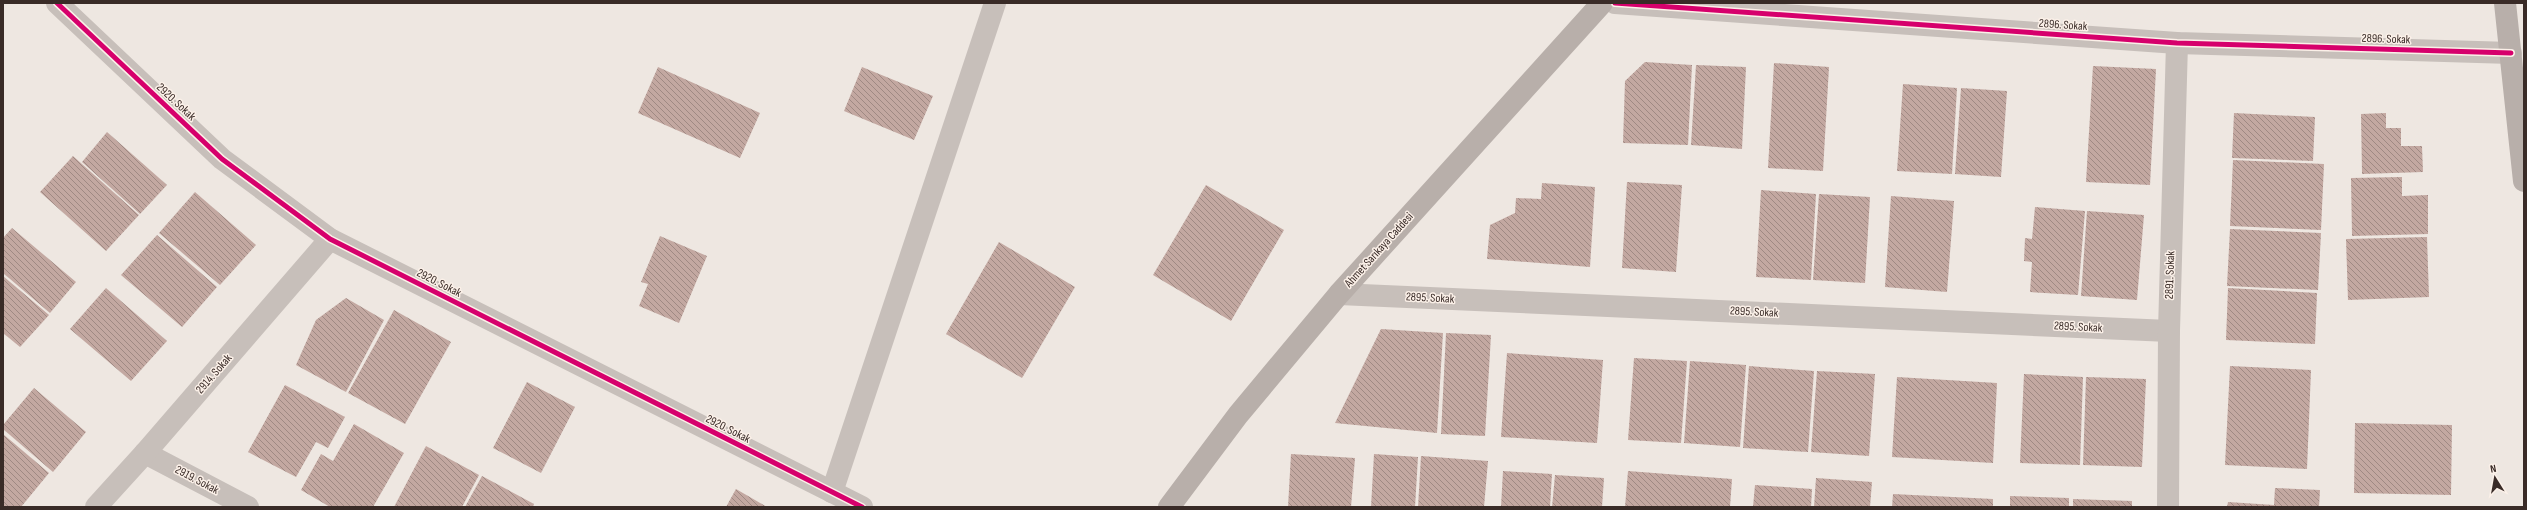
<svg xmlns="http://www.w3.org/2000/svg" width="2527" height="510" viewBox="0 0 2527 510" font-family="'Sofia Sans Condensed',sans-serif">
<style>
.building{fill:url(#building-back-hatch)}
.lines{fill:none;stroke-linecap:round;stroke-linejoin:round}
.street{stroke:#c7bfba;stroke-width:22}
.secondary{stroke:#b8afaa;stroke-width:22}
.cycleway-casing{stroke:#fbf0e8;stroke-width:8}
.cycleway{stroke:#d6006c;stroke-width:5}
.labels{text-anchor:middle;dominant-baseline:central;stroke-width:3;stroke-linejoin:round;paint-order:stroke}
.street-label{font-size:12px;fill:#392b27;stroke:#fbf0e8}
</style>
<defs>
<pattern id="building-back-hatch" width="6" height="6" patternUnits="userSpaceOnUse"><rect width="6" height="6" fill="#c3a8a1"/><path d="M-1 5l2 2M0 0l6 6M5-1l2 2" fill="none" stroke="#9f8983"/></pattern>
</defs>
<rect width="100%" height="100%" fill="#eee7e1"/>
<g class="building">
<path d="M1645,62L1692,65L1688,145L1623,143L1625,81Z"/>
<path d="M1774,63L1829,67L1823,171L1768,168Z"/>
<path d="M1696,65L1746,67L1742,149L1691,145Z"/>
<path d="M2093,66L2156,69L2150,185L2086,182Z"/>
<path d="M658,67L760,113L740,158L638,113Z"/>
<path d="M862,67L933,96L914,140L844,111Z"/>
<path d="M1903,84L1957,88L1952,174L1897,171Z"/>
<path d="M1961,88L2007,91L2001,177L1955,174Z"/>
<path d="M2234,113L2315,117L2313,161L2232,158Z"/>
<path d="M2386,113V128H2401V146H2422L2423,172L2362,174L2361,114Z"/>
<path d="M107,132L167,185L140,214L82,162Z"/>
<path d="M73,156L139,215L106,251L40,192Z"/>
<path d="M2233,160L2324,164L2321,230L2230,226Z"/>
<path d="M2402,177V196L2428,195V234L2352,236L2351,178Z"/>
<path d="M1627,182L1682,185L1676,272L1622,268Z"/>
<path d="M1542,183L1595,187L1590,267L1487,259L1490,225L1515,213L1516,198L1541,199Z"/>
<path d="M1206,185L1284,230L1231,321L1153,275Z"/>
<path d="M1761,190L1816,194L1811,280L1756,277Z"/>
<path d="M195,192L256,245L220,285L159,233Z"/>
<path d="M1819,194L1870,197L1865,283L1813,280Z"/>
<path d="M1891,196L1954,201L1947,292L1885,287Z"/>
<path d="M2035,207L2085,211L2078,295L2030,292L2032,262L2024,261L2025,238L2032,239Z"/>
<path d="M2087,211L2144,215L2137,300L2081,296Z"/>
<path d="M12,228L76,282L50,313L3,273V238Z"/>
<path d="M2230,229L2321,233L2318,290L2227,286Z"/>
<path d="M157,235L217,287L182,327L121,275Z"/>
<path d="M660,236L707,256L679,323L639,306L648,284L641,282Z"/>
<path d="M2427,237L2429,297L2348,300L2346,239Z"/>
<path d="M999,242L1075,287L1022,378L946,334Z"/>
<path d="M3,276L49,315L20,347L3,333Z"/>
<path d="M106,288L167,341L131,381L70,329Z"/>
<path d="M2228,288L2317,293L2315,344L2226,340Z"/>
<path d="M346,298L384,320L346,392L296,365L316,320Z"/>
<path d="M394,310L451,342L405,424L348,393Z"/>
<path d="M1381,329L1443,333L1437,433L1335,423Z"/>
<path d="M1446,333L1491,335L1485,436L1441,434Z"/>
<path d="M1507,353L1603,360L1597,443L1501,437Z"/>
<path d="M1634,358L1687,361L1681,443L1628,440Z"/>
<path d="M1690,361L1746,365L1740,447L1684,443Z"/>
<path d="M1749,366L1814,371L1808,452L1743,448Z"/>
<path d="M2230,366L2311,370L2307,469L2225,465Z"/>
<path d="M1817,371L1875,374L1869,456L1811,452Z"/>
<path d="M2024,374L2083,377L2080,465L2020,463Z"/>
<path d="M1897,377L1997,383L1993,463L1892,457Z"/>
<path d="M2086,377L2146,379L2142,467L2083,465Z"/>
<path d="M527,382L575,407L541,473L493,448Z"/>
<path d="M285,385L345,417L328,448L316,442L296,477L248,452Z"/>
<path d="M34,388L86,432L53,472L3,429V425Z"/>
<path d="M2355,423L2452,425L2451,495L2354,493Z"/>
<path d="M354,424L404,453L373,507H330L301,490L321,454L333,461Z"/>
<path d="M3,434L49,473L21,507H3Z"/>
<path d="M426,446L479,475L462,507H394Z"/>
<path d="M1291,454L1355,458L1351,507H1288Z"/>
<path d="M1374,454L1418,457L1415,507H1371Z"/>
<path d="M1421,456L1488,461L1484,507H1418Z"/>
<path d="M1503,471L1552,474L1550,507H1501Z"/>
<path d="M1628,471L1732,479L1730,507H1625Z"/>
<path d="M1555,475L1604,478L1602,507H1552Z"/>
<path d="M482,476L534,504L533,507H465Z"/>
<path d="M1816,478L1872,482L1870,507H1814Z"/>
<path d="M1755,485L1812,489L1811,507H1753Z"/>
<path d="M2275,488L2320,490L2319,507H2227L2228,502L2274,505Z"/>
<path d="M736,489L767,507H726Z"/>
<path d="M1893,494L1993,499V507H1892Z"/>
<path d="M2010,496L2069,498V507H2010Z"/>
<path d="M2073,499L2132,501V507H2073Z"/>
</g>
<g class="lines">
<g class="street">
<path d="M57,3L222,159L330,239L862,507"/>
<path d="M1615,3L2177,43L2511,53"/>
<path d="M1339,294L2169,331"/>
<path d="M145,453L248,507"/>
<path d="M832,492L995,3"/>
<path d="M96,507L145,453L330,239"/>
<path d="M2168,507L2169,331L2177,43"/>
</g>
<g class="secondary">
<path d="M2505,3L2524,181"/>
<path d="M1169,507L1238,415L1339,294L1602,3"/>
</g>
<defs>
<g id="cycleway">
<path d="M57,3L222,159L330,239L862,507"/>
<path d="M1615,3L2177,43L2511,53"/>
</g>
</defs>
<use href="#cycleway" class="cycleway-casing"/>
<use href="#cycleway" class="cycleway"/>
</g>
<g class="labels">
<g class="street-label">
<text transform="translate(2063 25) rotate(4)">2896. Sokak</text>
<text transform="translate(2386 39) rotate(2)">2896. Sokak</text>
<text transform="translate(176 102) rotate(43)">2920. Sokak</text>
<text transform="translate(1379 250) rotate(-48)">Ahmet Sarıkaya Caddesi</text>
<text transform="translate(2170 275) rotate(-88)">2891. Sokak</text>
<text transform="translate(439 283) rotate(27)">2920. Sokak</text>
<text transform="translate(1430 298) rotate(3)">2895. Sokak</text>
<text transform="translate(1754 312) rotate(3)">2895. Sokak</text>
<text transform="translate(2078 327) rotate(3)">2895. Sokak</text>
<text transform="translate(214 374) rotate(-49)">2914. Sokak</text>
<text transform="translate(728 429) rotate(27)">2920. Sokak</text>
<text transform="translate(197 480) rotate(28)">2919. Sokak</text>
</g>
</g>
<rect width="2527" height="510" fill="none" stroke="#392b27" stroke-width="8"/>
<g transform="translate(2495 478) rotate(349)" stroke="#fbf0e8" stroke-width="3" paint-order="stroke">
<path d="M0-3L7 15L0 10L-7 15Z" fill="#392b27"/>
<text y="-6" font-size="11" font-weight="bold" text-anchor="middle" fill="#392b27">N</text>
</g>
</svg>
